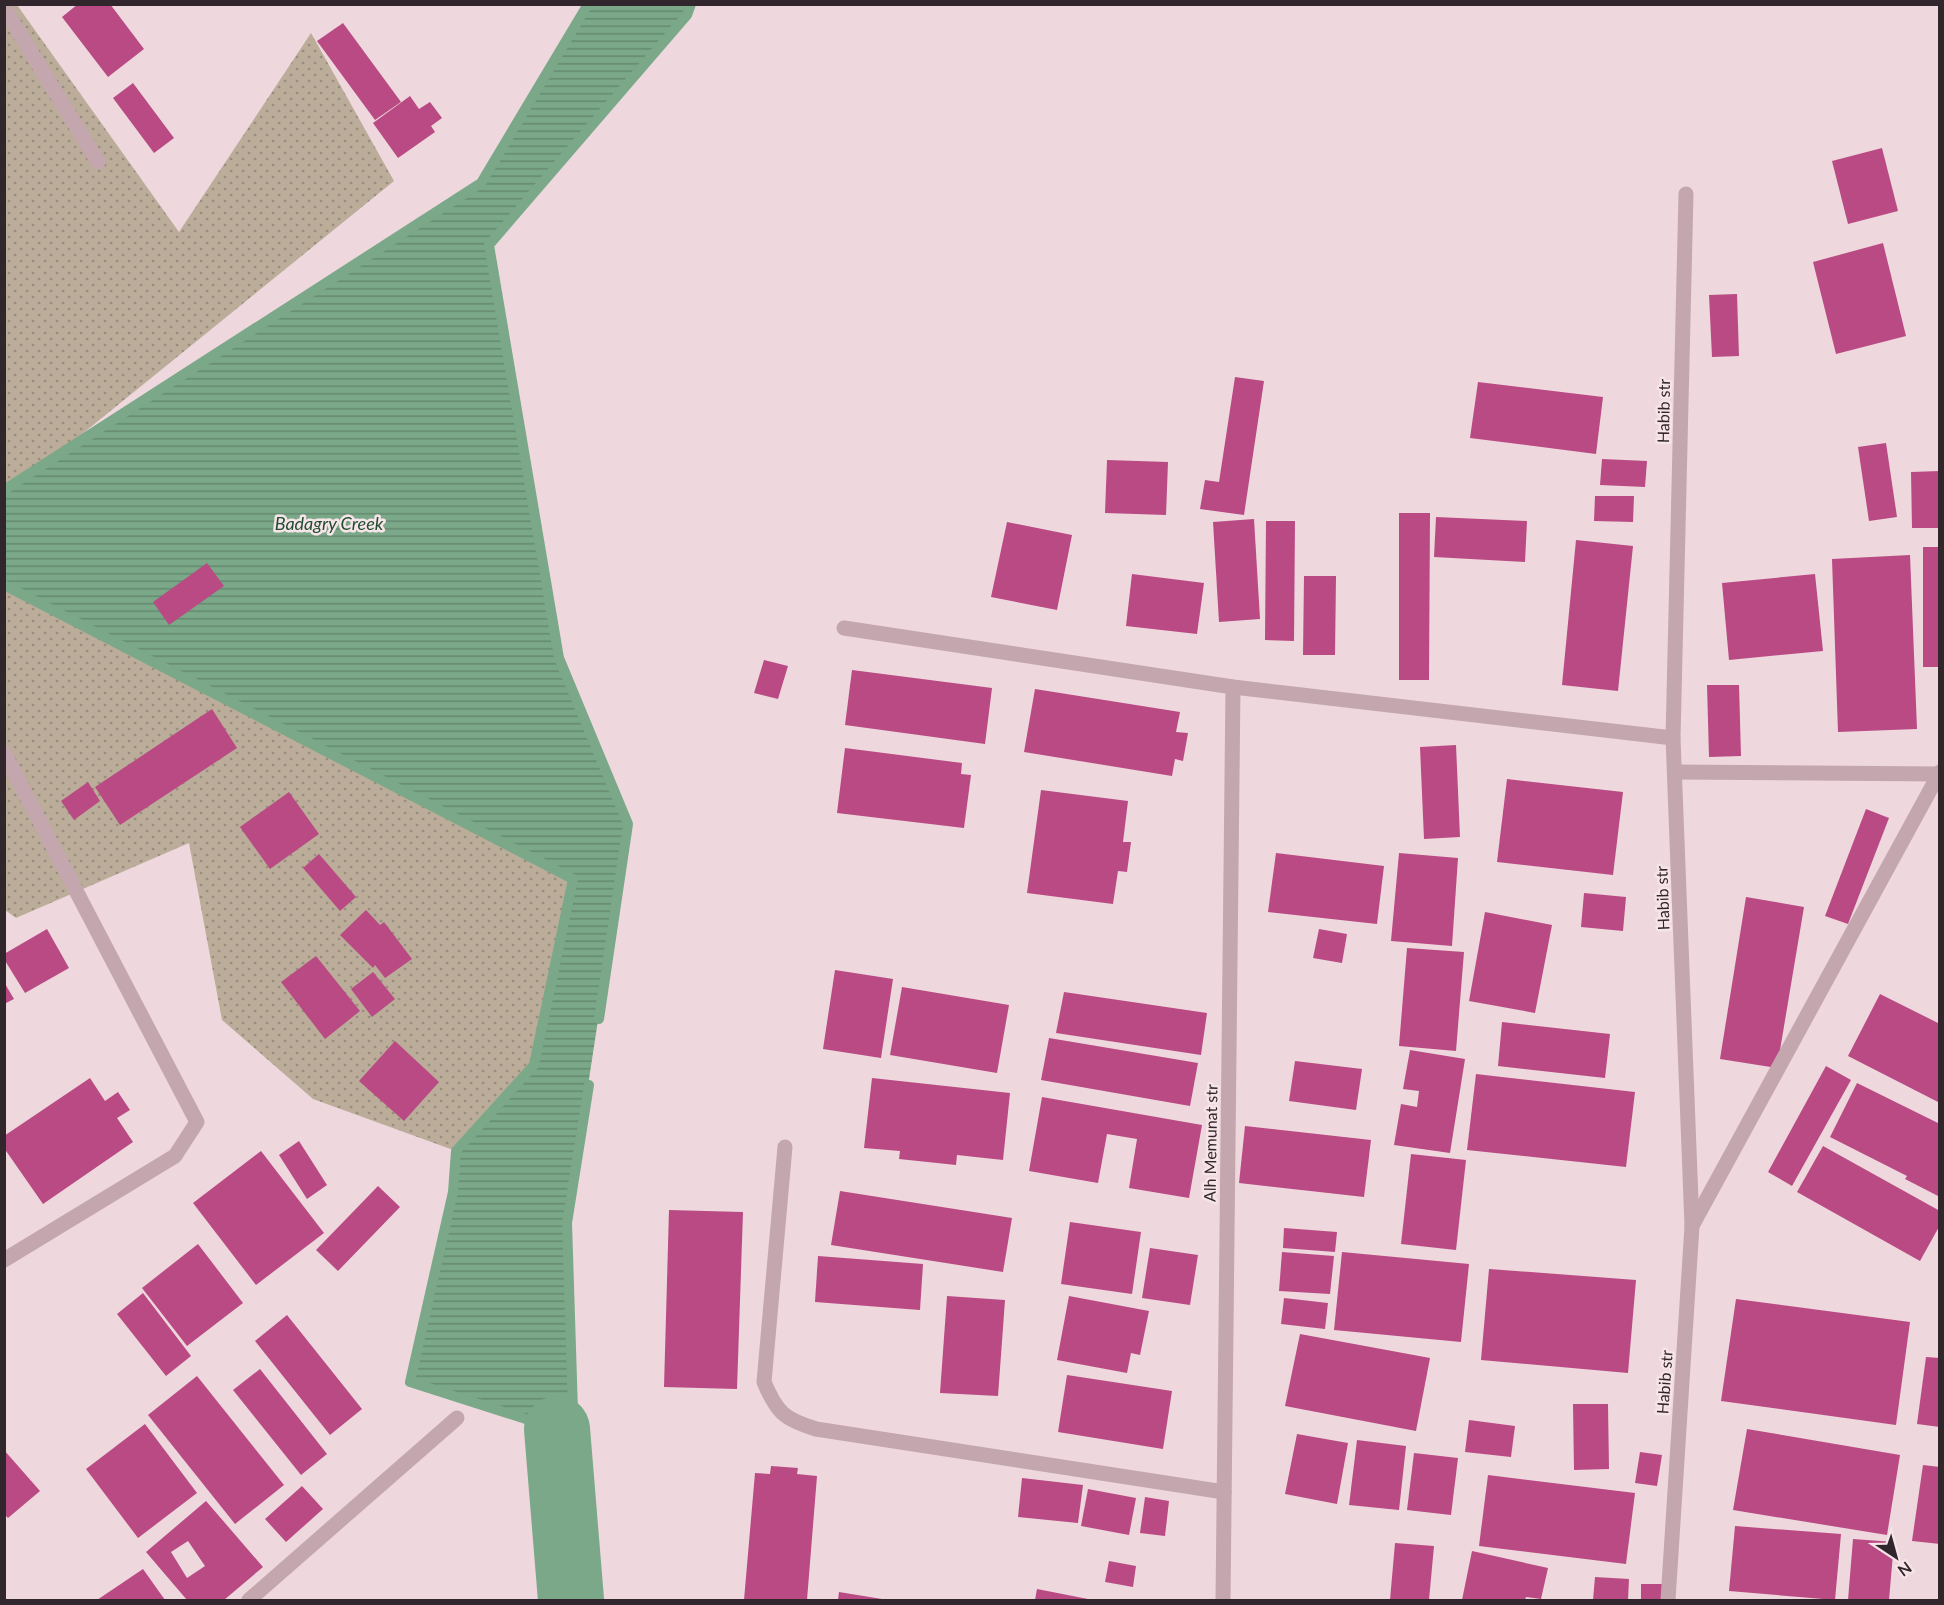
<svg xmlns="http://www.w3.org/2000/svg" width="1944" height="1605" viewBox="0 0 1944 1605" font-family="Lato,sans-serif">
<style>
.grass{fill:url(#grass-dots)}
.water{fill:url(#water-rules)}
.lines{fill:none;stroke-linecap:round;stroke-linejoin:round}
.stream{stroke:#7aa888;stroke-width:10}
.river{stroke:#7aa888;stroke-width:66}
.building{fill:#ba4a83;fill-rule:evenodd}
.minor{stroke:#c4a6af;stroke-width:15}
.labels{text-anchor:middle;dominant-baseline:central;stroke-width:5;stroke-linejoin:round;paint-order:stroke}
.street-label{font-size:16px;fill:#31262b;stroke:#f6e4e8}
.water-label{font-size:18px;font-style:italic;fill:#204e2f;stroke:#f6e4e8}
</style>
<defs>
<pattern id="grass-dots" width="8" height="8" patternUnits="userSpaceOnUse" patternTransform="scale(1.5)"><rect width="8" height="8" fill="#bbad9a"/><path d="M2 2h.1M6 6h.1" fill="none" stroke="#998d7e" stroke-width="1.8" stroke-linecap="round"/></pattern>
<pattern id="water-rules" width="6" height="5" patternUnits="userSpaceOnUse" patternTransform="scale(1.5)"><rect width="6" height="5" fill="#7aa888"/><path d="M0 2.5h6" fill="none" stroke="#65896f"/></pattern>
</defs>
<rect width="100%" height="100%" fill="#eed8dd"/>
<g class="grass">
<path d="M5,5H17L179,232L311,33L394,181L50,460L5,490Z"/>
<path d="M4,585L573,879L534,1065L456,1151L313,1099L222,1020L189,843L16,918L5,910Z"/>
</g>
<path class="water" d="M588,5H691L687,15L489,245L559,658L628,824L567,1223L574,1443L557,1429L410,1382L453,1192L456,1151L534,1065L573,879L5,585L4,490L481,183Z"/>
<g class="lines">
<g class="stream">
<path d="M4,490L481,183L588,4"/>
<path d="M4,585L573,879L534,1065L456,1151L453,1192L410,1382L557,1429L574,1443L567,1223L589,1085"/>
<path d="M599,1019L628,824L559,658L489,245L687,15L691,4"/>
</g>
<path class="river" d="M557,1429L571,1600"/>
</g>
<g class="building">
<path d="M78,4H110L144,49L108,77L62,17Z"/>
<path d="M343,23L401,102L375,120L317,41Z"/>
<path d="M133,83L174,138L154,153L113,98Z"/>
<path d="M410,96L419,109L430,102L442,118L431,126L435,132L398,158L373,123Z"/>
<path d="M1882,148L1898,211L1848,224L1832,161Z"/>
<path d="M1883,243L1906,336L1836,354L1813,262Z"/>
<path d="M1737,294L1739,356L1712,357L1709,295Z"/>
<path d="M1235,377L1264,381L1244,515L1200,509L1205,480L1219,482Z"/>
<path d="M1478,382L1603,397L1596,454L1470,438Z"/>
<path d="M1886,443L1897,517L1869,521L1858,447Z"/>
<path d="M1602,459L1647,461L1645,487L1600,485Z"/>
<path d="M1107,460L1168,462L1166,515L1105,513Z"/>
<path d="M1940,471V528H1912L1911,472Z"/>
<path d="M1595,496H1634L1633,522L1594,521Z"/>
<path d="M1399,513H1430L1429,680H1399Z"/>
<path d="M1436,517L1527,521L1525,562L1434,557Z"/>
<path d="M1254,519L1260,619L1219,622L1213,522Z"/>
<path d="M1266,521H1295L1294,641L1265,640Z"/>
<path d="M1007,522L1072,535L1057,610L991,597Z"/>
<path d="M1576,540L1633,546L1618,691L1562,685Z"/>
<rect x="1923" y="547" width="17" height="120"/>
<path d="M1910,555L1917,729L1838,732L1832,559Z"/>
<path d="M207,563L224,586L169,625L153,602Z"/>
<path d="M1132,574L1204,583L1197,634L1126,626Z"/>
<path d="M1815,574L1823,651L1729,660L1722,583Z"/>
<path d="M1304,576H1336L1335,655H1303Z"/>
<path d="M764,660L788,666L778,699L754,693Z"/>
<path d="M852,670L992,688L985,744L845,725Z"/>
<path d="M1707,685H1739L1741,756L1709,757Z"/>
<path d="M1035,689L1180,712L1176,732L1188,733L1183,761L1175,759L1172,776L1024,752Z"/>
<path d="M212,709L237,748L120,825L95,787Z"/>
<path d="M1456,745L1460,837L1424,839L1420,747Z"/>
<path d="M845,748L962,763L961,774L971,775L964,828L837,813Z"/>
<path d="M1507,779L1623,792L1613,875L1497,862Z"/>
<path d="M88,782L100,801L74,820L61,801Z"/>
<path d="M1041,790L1128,801L1123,842H1131L1127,872L1118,871L1113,904L1027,893Z"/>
<path d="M289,792L319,834L270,869L240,827Z"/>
<path d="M1866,809L1889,818L1848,924L1825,916Z"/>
<path d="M1276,853L1384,866L1377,924L1268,912Z"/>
<path d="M1399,853L1458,858L1452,946L1391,941Z"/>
<path d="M319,854L356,897L340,911L303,868Z"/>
<path d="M1584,893L1626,897L1623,931L1581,927Z"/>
<path d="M1746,897L1804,907L1777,1068L1720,1059Z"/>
<path d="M366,910L380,925L384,922L412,959L385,978L375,965L373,968L340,935Z"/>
<path d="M1485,912L1552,925L1535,1013L1469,1001Z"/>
<path d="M47,929L69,968L25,993L4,959V954Z"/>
<path d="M1319,929L1347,934L1342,963L1313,958Z"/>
<path d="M1407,948L1464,952L1456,1051L1399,1046Z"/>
<path d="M316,956L360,1011L325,1039L281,982Z"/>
<path d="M835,970L893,979L881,1058L823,1049Z"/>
<path d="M373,972L395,999L372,1017L351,989Z"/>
<path d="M4,982L14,999L4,1004Z"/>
<path d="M902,987L1009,1005L997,1073L890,1055Z"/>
<path d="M1064,992L1207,1013L1201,1055L1056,1033Z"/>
<path d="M1880,994L1940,1024V1103L1848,1056Z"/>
<path d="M1502,1022L1610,1034L1605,1078L1498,1066Z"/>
<path d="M1049,1038L1198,1063L1190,1106L1041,1080Z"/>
<path d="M395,1041L439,1082L404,1121L359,1081Z"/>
<path d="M1410,1050L1465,1059L1450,1153L1394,1145L1401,1104L1417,1107L1419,1091L1403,1089Z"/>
<path d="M1295,1061L1362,1069L1356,1110L1289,1101Z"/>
<path d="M1826,1066L1851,1080L1792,1186L1768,1172Z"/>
<path d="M1476,1074L1635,1092L1626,1167L1467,1150Z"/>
<path d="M90,1078L105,1101L118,1092L130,1110L117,1118L133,1142L43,1204L4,1148V1136Z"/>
<path d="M872,1078L1010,1093L1003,1160L957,1155L956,1165L899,1159L900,1151L864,1148Z"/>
<path d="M1857,1083L1940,1124V1197L1905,1179L1907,1176L1830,1137Z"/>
<path d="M1042,1097L1202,1125L1189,1198L1129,1188L1137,1139L1107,1134L1098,1183L1029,1171Z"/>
<path d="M1245,1126L1371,1140L1364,1197L1239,1183Z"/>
<path d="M299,1141L327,1185L307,1199L279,1155Z"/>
<path d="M1823,1146L1940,1211V1225L1920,1261L1797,1192Z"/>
<path d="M261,1151L324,1233L256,1285L193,1203Z"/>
<path d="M1411,1154L1466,1160L1456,1250L1401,1244Z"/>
<path d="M378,1186L400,1207L338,1271L316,1250Z"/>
<path d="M840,1191L1012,1218L1003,1272L831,1245Z"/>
<path d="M669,1210L743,1212L737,1389L664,1387Z"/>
<path d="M1070,1222L1141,1232L1132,1294L1061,1284Z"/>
<path d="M1284,1228L1337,1232L1335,1252L1283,1248Z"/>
<path d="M198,1244L243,1303L187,1346L142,1288Z"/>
<path d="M1150,1248L1198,1255L1190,1305L1142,1298Z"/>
<path d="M1282,1252L1334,1256L1330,1294L1279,1291Z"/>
<path d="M1342,1252L1469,1264L1461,1342L1334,1330Z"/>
<path d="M818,1256L923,1264L920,1310L815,1302Z"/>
<path d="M1489,1269L1636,1280L1628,1373L1481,1360Z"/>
<path d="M143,1293L191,1356L166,1376L117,1314Z"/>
<path d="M947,1296L1005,1300L998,1396L940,1393Z"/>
<path d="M1069,1296L1149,1311L1140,1355L1131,1353L1127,1373L1057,1360Z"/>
<path d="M1284,1298L1328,1303L1325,1329L1281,1324Z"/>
<path d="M1736,1299L1910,1322L1896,1425L1721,1401Z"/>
<path d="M287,1315L362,1409L330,1435L255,1341Z"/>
<path d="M1300,1334L1430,1358L1416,1431L1285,1406Z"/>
<path d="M1926,1357L1940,1358V1427L1917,1424Z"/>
<path d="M260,1369L327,1454L301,1475L233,1390Z"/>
<path d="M1067,1375L1172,1391L1163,1449L1058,1432Z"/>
<path d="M197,1376L284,1485L235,1524L148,1415Z"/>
<path d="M1573,1404H1608L1609,1469L1574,1470Z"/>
<path d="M1469,1420L1515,1426L1511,1457L1465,1452Z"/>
<path d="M145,1424L197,1493L138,1538L86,1469Z"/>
<path d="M1747,1429L1900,1455L1887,1535L1733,1510Z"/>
<path d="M1297,1434L1348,1443L1337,1504L1285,1494Z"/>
<path d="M1357,1440L1406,1446L1399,1510L1349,1505Z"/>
<path d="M4,1450L40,1491L8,1518L4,1514Z"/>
<path d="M1640,1452L1662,1455L1657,1486L1635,1483Z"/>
<path d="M1414,1453L1458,1458L1451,1515L1407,1510Z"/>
<path d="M1923,1465L1940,1467V1544L1912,1541Z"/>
<path d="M771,1466L798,1468L797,1474L817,1476L807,1600H744L755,1473L770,1474Z"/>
<path d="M1488,1475L1635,1493L1626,1564L1479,1546Z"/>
<path d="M1022,1478L1083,1485L1078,1523L1018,1517Z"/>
<path d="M302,1486L323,1509L286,1542L265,1519Z"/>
<path d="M1088,1489L1136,1498L1129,1535L1081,1526Z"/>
<path d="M1145,1497L1169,1501L1165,1536L1140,1533Z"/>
<path d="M206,1501L263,1567L224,1600H187L146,1552ZM188,1541L205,1566L187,1578L171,1552Z"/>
<path d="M1735,1526L1841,1534L1835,1600L1729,1591Z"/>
<path d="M1853,1539L1894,1542L1889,1600H1848Z"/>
<path d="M1395,1543L1434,1546L1429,1600H1390Z"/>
<path d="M1472,1551L1548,1568L1541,1599L1526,1597L1525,1600H1462Z"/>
<path d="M1109,1561L1136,1566L1133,1587L1105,1582Z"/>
<path d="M143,1569L165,1600H97Z"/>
<path d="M1595,1577L1629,1579L1628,1600H1593Z"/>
<path d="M1641,1584H1664L1663,1600H1641Z"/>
<path d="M1037,1589L1088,1599V1600H1035Z"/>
<path d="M839,1592L882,1599V1600H838Z"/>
</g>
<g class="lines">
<g class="minor">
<path d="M4,8L98,162"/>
<path d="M844,628L1233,687L1673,738"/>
<path d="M4,753L197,1122L175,1156L4,1260"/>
<path d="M1675,772L1938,774"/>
<path d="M785,1147L764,1382C777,1413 784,1419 816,1429L1224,1492"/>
<path d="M1692,1226L1940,772"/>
<path d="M249,1600L457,1418"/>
<path d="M1223,1600L1233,687"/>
<path d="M1668,1600L1692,1226L1673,738L1686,194"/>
</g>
</g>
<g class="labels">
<g class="street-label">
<text transform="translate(1663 411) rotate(-89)">Habib str</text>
<text transform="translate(1662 898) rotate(-92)">Habib str</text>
<text transform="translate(1210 1143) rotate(-89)">Alh Memunat str</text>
<text transform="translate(1664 1382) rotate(-86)">Habib str</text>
</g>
<g class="water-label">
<text x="329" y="523">Badagry Creek</text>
</g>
</g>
<rect width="1944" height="1605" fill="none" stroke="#31262b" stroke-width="12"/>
<g transform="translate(1896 1557) rotate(144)" stroke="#f6e4e8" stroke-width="4.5" paint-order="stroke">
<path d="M0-4.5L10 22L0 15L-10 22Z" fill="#31262b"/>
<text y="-9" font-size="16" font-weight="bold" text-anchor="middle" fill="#31262b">N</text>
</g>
</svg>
